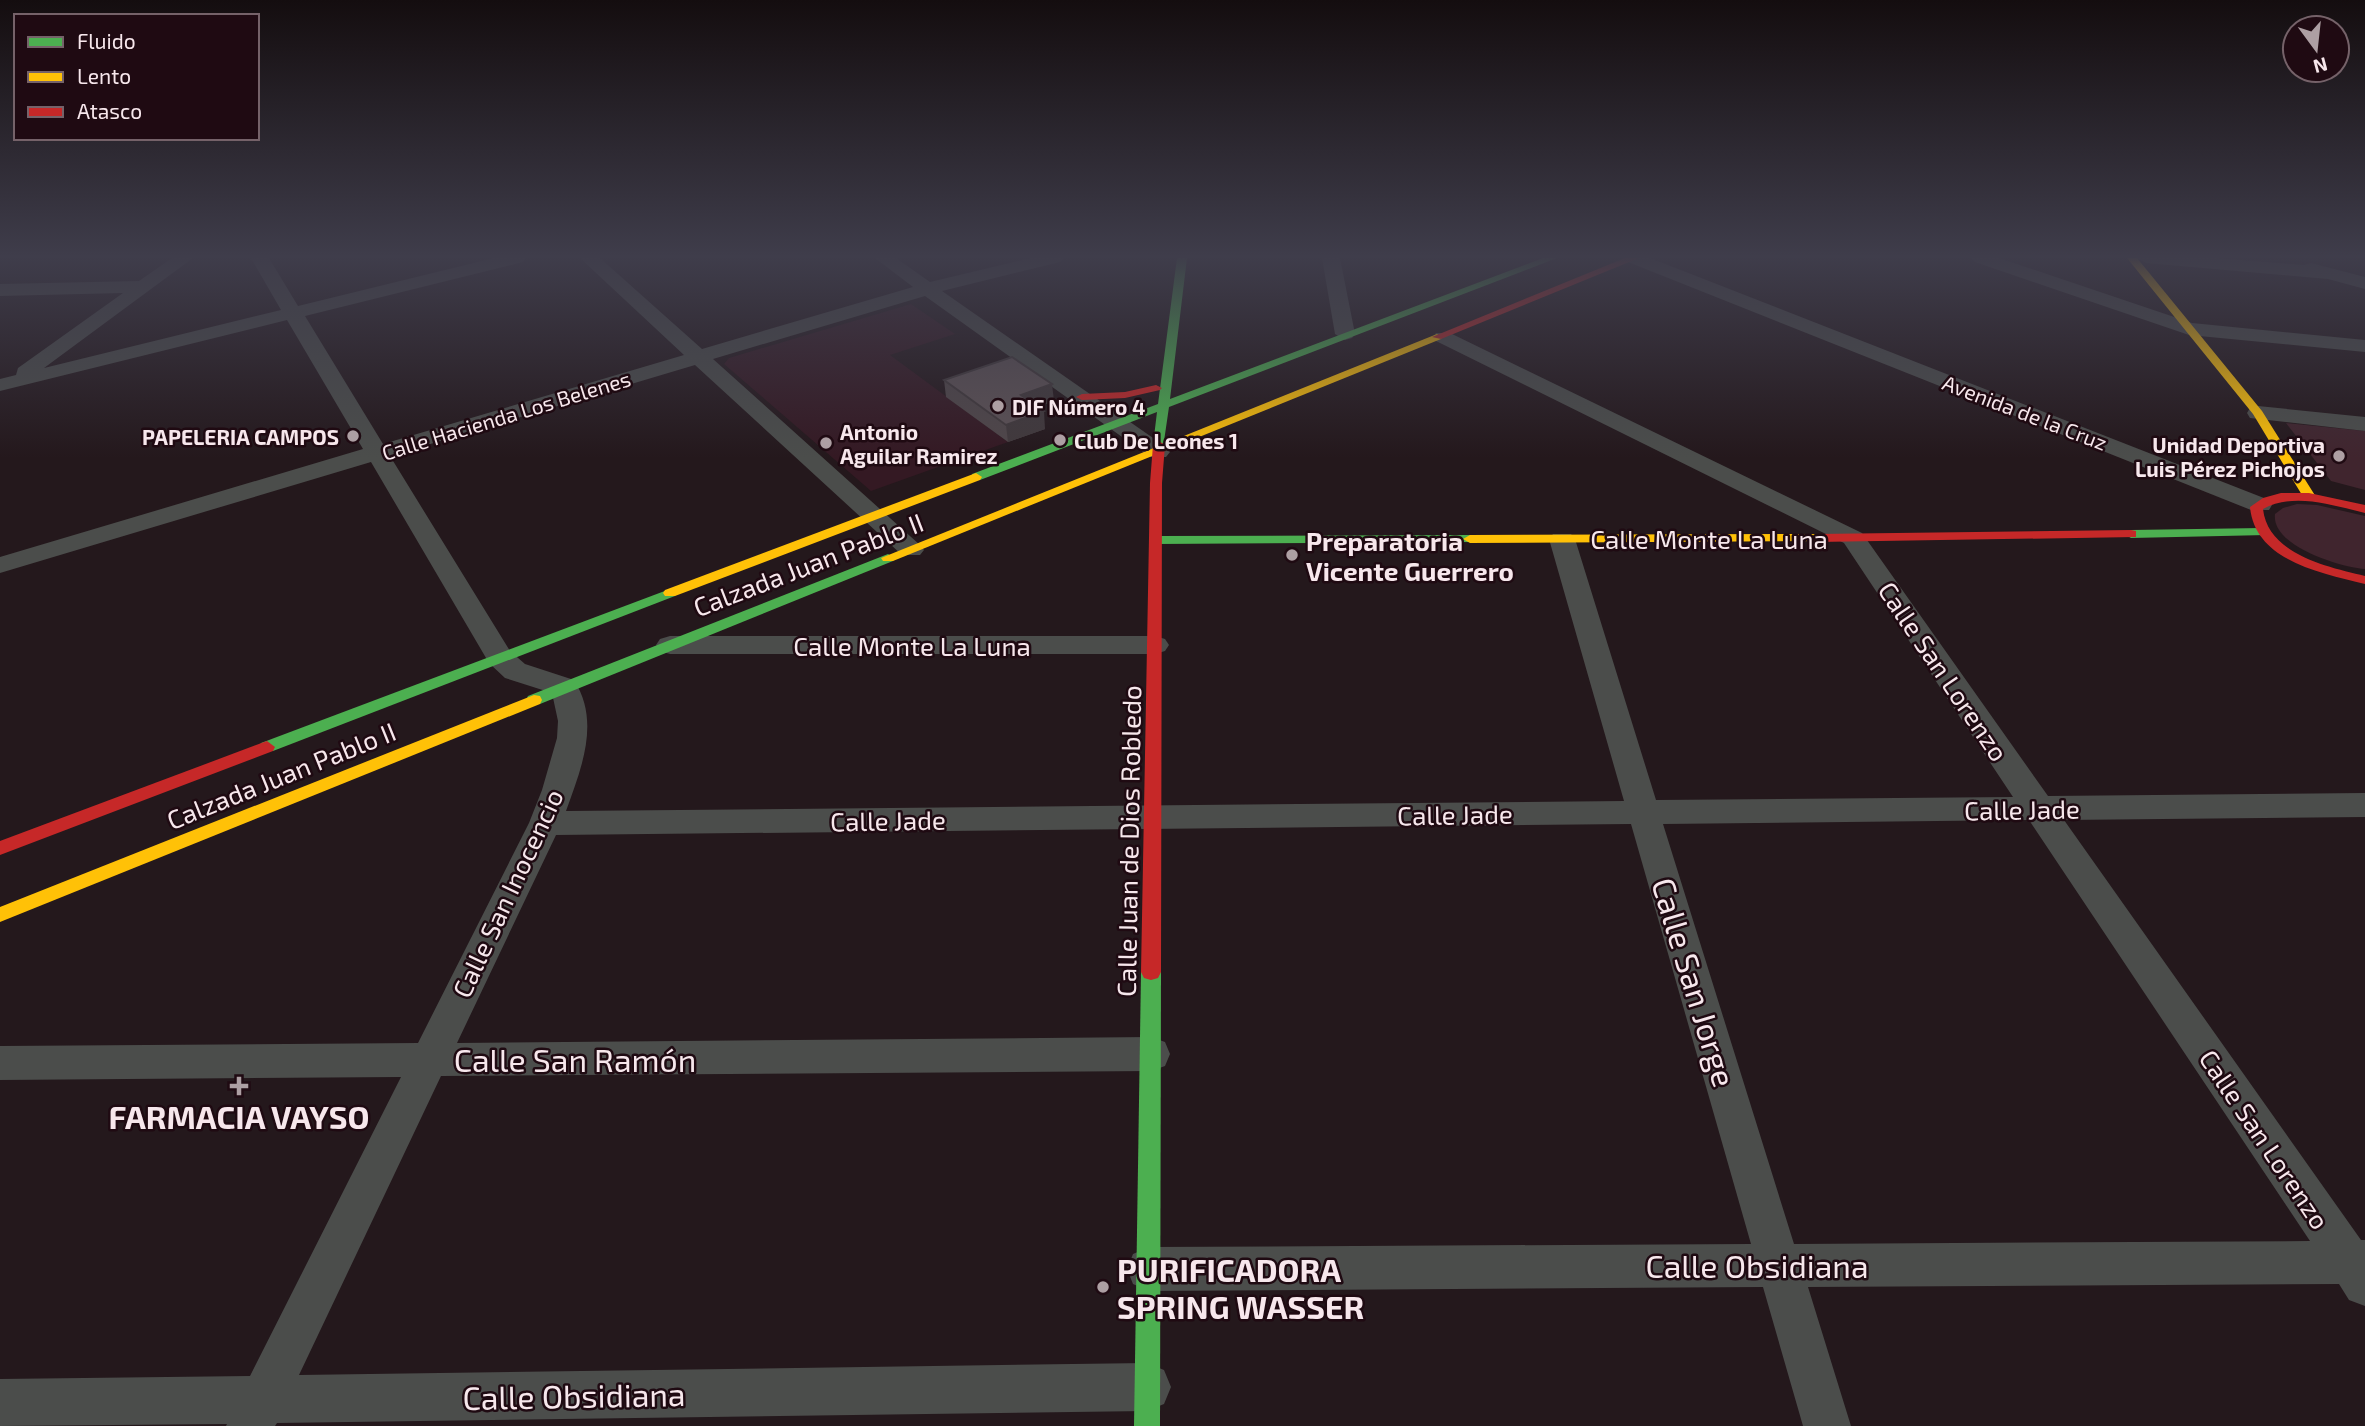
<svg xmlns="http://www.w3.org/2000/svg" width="2365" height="1426" viewBox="0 0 2365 1426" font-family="'Exo 2',sans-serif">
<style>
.built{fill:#341923}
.green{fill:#40252e}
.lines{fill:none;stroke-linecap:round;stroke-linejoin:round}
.street{fill:#4b4d4b;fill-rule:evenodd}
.fast{fill:#4caf50;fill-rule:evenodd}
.slow{fill:#ffc107;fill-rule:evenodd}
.jam{fill:#c62828;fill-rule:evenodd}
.wall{fill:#50474a}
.shaded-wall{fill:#41393c}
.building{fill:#5d5256;stroke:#41393c;stroke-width:2}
.poi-dot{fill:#ad9fa3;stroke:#1f0a12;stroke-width:2.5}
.labels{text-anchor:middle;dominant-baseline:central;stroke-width:5;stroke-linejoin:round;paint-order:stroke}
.far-poi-label{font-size:21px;font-weight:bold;fill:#f7e7ec;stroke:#1f0a12;text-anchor:start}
.far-street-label{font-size:21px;fill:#f7e7ec;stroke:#1f0a12}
.street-label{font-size:26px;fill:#f7e7ec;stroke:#1f0a12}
.poi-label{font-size:26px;font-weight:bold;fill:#f7e7ec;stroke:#1f0a12;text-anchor:start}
.near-street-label{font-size:32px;fill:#f7e7ec;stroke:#1f0a12}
.near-poi-label{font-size:32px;font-weight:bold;fill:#f7e7ec;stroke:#1f0a12}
</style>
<rect width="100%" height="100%" fill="#24181c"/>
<path class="built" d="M911,304L955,334L890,355L1008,442L871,491L724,364L729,358Z"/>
<g class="green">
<path d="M2286,423L2365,431V490L2331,481Z"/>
<path d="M2297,504L2317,505L2365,516V569C2340,567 2271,546 2275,514L2283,508Z"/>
</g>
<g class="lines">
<g class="street">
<path d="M172,258H193L44,368L281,310L251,258H269L298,306L494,258H526L523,262L305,316L383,444L684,355L580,258H600L702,349L913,287L875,258H896L930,282L1031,258H1063L1060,262L942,291L1166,447L1170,452L1166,457H1150L925,296L713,359L920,545L924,550L920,555H902L695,365L390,456L510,651L525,664L574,680C601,722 581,769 566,811L1624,801L1549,539L1553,534H1571L1575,539L1656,800L2013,797L1844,543L1436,341L1433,337L1436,333H1450L1862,533L2048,796L2365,793V817L2064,820L2361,1240H2365V1306L2349,1300L2339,1284L1808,1287L1851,1426H1803L1763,1287L1149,1291L1133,1284L1127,1269L1133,1254L1149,1247L1751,1244L1631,824L556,835L457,1043L1151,1037L1165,1042L1170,1054L1165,1066L1151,1071L441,1076L299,1375L1147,1363L1164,1370L1171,1387L1164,1404L1147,1411L277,1423L275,1426H226L227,1424L0,1426V1379L250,1376L401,1077L0,1080V1046L418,1043L529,823L542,790L557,738L558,721L552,693L505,678L489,663L371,462L0,573V557L363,449L287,320L0,391V379L16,375L18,368L123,293L0,296V284L139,281ZM2029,820L2310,1241L1794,1244L1663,824Z"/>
<path d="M1322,258H1340L1355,334L1352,338L1345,340L1335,334Z"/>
<path d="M1625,258H1650L2269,500L2272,505L2269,510H2251L1628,262Z"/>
<path d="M1972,258H1999L2192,323L2365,340V352L2189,335L1975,262Z"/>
<path d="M2137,258H2214L2304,265L2311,263L2365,277V289L2328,279L2146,263Z"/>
<path d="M2258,406L2365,417V431L2250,418L2247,413L2250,408Z"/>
<path d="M670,636H1155L1165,639L1169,645L1165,651L1155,654H670L660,651L656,645L660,639Z"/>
</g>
<g class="fast">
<path d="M1177,258H1187L1170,399L1543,258H1557L1169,407L1163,448L1159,449L1153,445L1157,412L980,480H972V474L1158,404Z"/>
<path d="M2262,528L2269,532L2267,535L2131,538L2124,534L2131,530Z"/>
<path d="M1470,535L1475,536V542L1156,544L1149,540L1156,536Z"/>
<path d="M888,554L895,558L893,561L540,704H528L526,700L528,696Z"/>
<path d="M670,589L677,593L675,596L273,751H261L259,747L261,743Z"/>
<path d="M1151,964L1158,966L1161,972L1160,1426H1134L1141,972L1144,966Z"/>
</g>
<g class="slow">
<path d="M2127,258H2137L2262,411L2316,497L2315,500H2305L2253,414Z"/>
<path d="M1437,334L1442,337L1441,339L893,561H883L881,558Z"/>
<path d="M976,473L982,477L980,480L675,596H665L663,593L665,590Z"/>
<path d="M1817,534L1822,535V541L1470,543L1463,539L1470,535Z"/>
<path d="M534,695L540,696L542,700L540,704L0,922V907Z"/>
</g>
<g class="jam">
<path d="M1625,258H1639L1441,339L1432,337Z"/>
<path d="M1156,385L1162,388L1160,390L1125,398L1082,400L1076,397L1082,394L1125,392Z"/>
<path d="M1159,441L1165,445L1162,483L1161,972L1158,978L1151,980L1144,978L1141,972L1150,483L1153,445Z"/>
<path d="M2281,493H2309L2365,505V513C2332,505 2294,492 2263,509C2268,554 2327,567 2365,576V584C2321,573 2255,561 2250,507L2263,498Z"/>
<path d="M2131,530L2136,531V537L1817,542L1810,538L1817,534Z"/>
<path d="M267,741L275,747L273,751L0,855V841Z"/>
</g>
</g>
<path class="wall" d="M944,380L1054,401L1037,407L1045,429L1008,442L946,397Z"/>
<g class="shaded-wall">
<path d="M1052,384L1054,401L1022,412L1021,395Z"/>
<path d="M1044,411L1045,429L1008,442L1006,425Z"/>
</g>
<path class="building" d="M1012,357L1052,384L1021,395L1044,411L1006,425L944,380Z"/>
<linearGradient id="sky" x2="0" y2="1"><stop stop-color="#140d0f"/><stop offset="0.56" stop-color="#3f3d4b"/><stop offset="1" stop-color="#3f3d4b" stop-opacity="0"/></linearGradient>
<rect width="2365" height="458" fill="url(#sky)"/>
<g class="poi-dot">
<circle cx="998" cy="406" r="7"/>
<circle cx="353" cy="436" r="7"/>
<circle cx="1060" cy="440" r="7"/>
<circle cx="826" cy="443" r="7"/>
<circle cx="2339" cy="456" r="7"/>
<circle cx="1292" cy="555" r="7"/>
<path d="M235.5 1075.5h7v7h7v7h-7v7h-7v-7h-7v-7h7z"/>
<circle cx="1103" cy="1287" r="7"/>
</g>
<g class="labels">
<g class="far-poi-label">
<text x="1012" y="406">DIF Número 4</text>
<text x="840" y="431">Antonio<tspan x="840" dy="24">Aguilar Ramirez</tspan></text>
<text x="339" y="436" text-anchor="end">PAPELERIA CAMPOS</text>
<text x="1074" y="440">Club De Leones 1</text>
<text x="2325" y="444" text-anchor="end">Unidad Deportiva<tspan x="2325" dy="24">Luis Pérez Pichojos</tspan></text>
</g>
<g class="far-street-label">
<text transform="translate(2025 412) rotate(21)">Avenida de la Cruz</text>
<text transform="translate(506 415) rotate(-17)">Calle Hacienda Los Belenes</text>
</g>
<g class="street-label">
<text x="1709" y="538">Calle Monte La Luna</text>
<text transform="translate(808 564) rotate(-21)">Calzada Juan Pablo II</text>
<text x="912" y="645">Calle Monte La Luna</text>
<text transform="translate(1944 671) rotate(56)">Calle San Lorenzo</text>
<text transform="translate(281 775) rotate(-22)">Calzada Juan Pablo II</text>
<text transform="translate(2022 809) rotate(-1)">Calle Jade</text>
<text transform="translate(1455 814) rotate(-1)">Calle Jade</text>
<text transform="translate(888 820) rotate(-1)">Calle Jade</text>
<text transform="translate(1128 841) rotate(-89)">Calle Juan de Dios Robledo</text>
<text transform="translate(507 893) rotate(-65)">Calle San Inocencio</text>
<text transform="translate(2265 1139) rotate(56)">Calle San Lorenzo</text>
</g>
<g class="poi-label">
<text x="1306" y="540">Preparatoria<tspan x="1306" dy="30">Vicente Guerrero</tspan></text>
</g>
<g class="near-street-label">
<text transform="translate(1695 982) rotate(73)">Calle San Jorge</text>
<text x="575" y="1059">Calle San Ramón</text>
<text x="1757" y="1265">Calle Obsidiana</text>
<text transform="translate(574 1395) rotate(-1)">Calle Obsidiana</text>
</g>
<g class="near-poi-label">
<text x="239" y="1116">FARMACIA VAYSO</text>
<text x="1117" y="1269" text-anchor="start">PURIFICADORA<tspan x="1117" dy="37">SPRING WASSER</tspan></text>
</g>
</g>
<rect x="14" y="14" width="245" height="126" fill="#1f0a12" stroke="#756269" stroke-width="2"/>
<rect x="28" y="37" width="35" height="10" fill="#4caf50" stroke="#756269" stroke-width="2"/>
<text x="77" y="49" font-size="21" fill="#f7e7ec">Fluido</text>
<rect x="28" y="72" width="35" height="10" fill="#ffc107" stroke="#756269" stroke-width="2"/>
<text x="77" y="84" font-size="21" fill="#f7e7ec">Lento</text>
<rect x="28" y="107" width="35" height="10" fill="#c62828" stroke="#756269" stroke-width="2"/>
<text x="77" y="119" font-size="21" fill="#f7e7ec">Atasco</text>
<g transform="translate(2316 49) rotate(165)"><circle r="33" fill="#1f0a12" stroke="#756269" stroke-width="2"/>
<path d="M0-5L12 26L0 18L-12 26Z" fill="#ad9fa3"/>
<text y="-10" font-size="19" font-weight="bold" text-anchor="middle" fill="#f7e7ec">N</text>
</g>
</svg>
